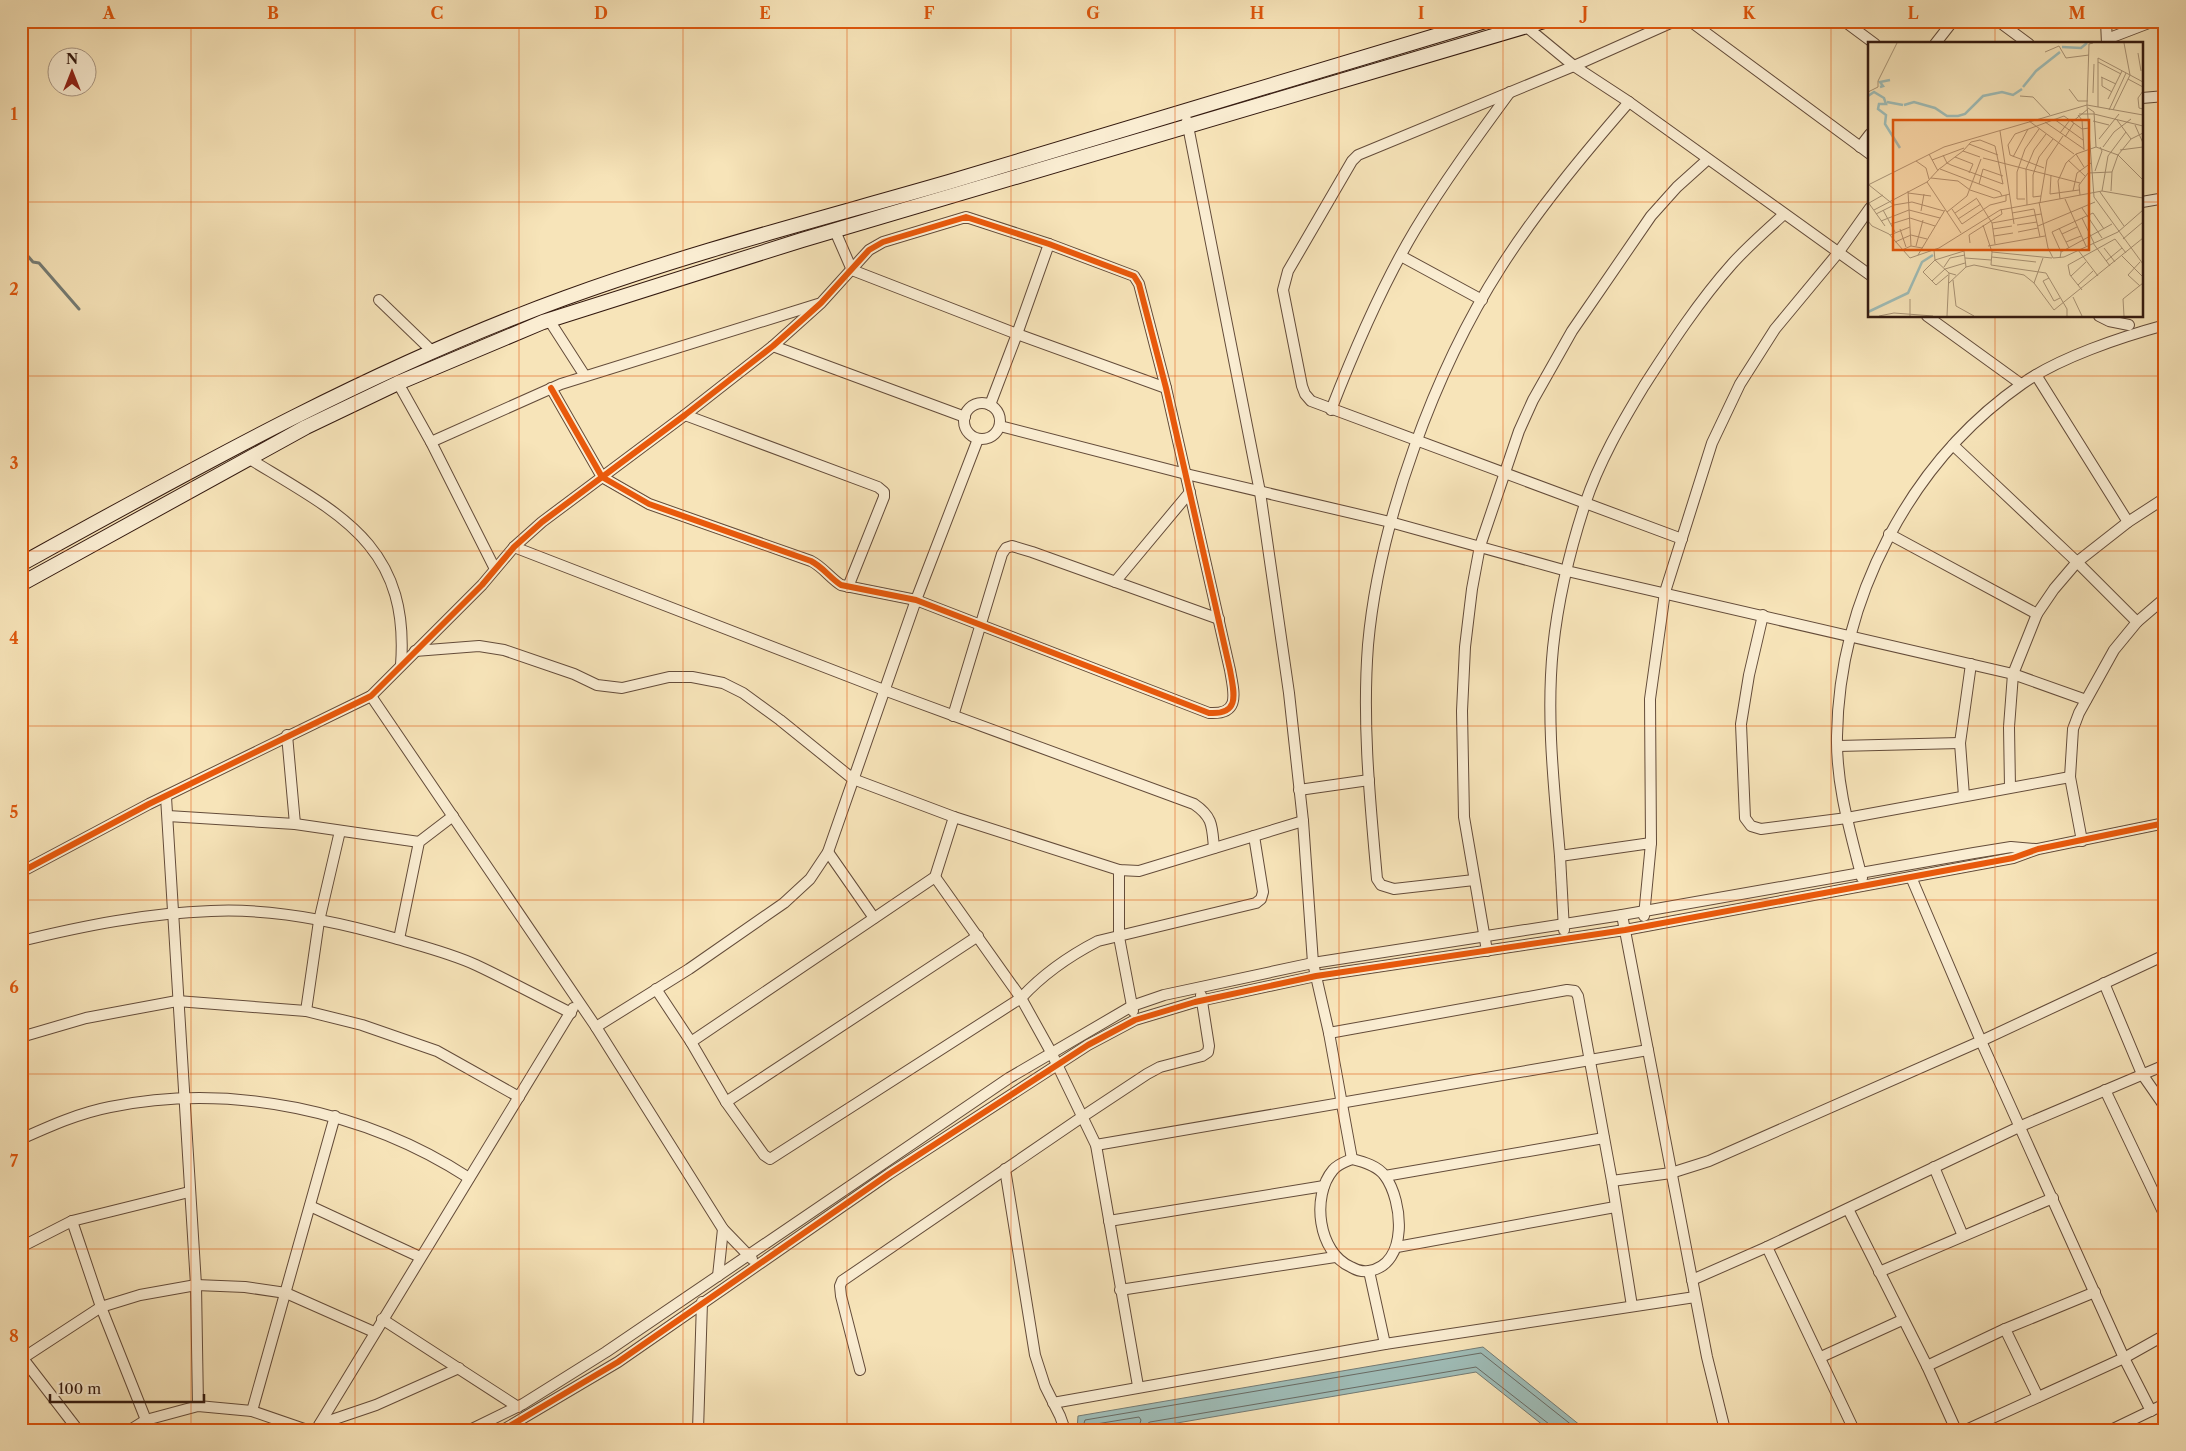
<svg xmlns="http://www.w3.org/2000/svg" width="2186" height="1451" viewBox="0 0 2186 1451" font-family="'Libre Caslon Text',serif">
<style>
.water{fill:#9fbdb8;stroke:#747b74}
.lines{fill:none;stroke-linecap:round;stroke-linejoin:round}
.shore{stroke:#696b64;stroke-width:1}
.stream{stroke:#747b74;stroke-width:3}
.minor-casing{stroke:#644c3a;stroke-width:12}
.secondary-casing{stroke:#33190f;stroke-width:16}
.minor{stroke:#faedd2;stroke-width:10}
.secondary{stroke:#faedd2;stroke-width:14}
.cycleway-casing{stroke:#faedd2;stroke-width:9}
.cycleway{stroke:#e8590c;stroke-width:6}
.grid{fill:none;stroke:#df560c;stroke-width:1;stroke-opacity:0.55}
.inset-river{fill:none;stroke:#9fbdb8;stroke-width:2.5}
.inset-road{fill:none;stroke:#a99375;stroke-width:1}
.view{fill:#df560c;fill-opacity:0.15;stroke:#df560c;stroke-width:2.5}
.inset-edge{fill:none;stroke:#33190f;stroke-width:2.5}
.neatline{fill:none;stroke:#df560c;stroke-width:2}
.grid-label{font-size:16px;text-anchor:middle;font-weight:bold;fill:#df560c}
</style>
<rect width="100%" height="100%" fill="#f7e4b9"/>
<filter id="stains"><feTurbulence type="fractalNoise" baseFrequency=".004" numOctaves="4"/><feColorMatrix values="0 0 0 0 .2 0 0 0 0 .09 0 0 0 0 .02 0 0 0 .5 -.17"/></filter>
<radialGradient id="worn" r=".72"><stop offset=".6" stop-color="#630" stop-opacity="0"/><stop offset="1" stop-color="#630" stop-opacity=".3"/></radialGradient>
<path class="water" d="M1483,1347L1586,1430H1549L1476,1372L1136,1430H1077L1078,1416Z"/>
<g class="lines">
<g class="shore">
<path d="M1082,1430L1085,1420L1481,1353L1578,1430"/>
<path d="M1088,1430L1090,1425L1139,1417L1141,1420L1138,1430"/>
<path d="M1145,1430V1425L1150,1422L1476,1367L1549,1424L1552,1430"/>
</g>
<path class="stream" d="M21,248L33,262L39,263L79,309"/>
<defs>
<g id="minor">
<path d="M1675,21L1574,66L1358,155L1352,161L1288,271L1283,290L1302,386L1305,394L1311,401L1682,539"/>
<path d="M1690,21L1870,154"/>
<path d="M1844,21L1875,44"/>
<path d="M1998,21L2029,44"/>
<path d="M2106,21L2107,44"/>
<path d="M1523,24L1574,66L1629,102L1870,275"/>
<path d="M2107,39L2154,21"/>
<path d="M1935,44L1953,21"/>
<path d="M2142,98L2165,96"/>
<path d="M1187,121L1260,492L1289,693L1303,821L1313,963L1329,1033L1352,1159"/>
<path d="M1860,147L1870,134"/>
<path d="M2142,202L2165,198"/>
<path d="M835,231L852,270L1017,334L1166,388"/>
<path d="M1401,256L1482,300"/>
<path d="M379,300L433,352"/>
<path d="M1927,316L2021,384"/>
<path d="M2099,316L2109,321L2129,325"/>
<path d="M549,320L585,376"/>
<path d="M773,346L965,417"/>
<path d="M2036,375L2128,522"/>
<path d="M398,383L431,442L495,569"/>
<circle cx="982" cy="421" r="18"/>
<path d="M990,405L1017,334L1049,244"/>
<path d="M1331,410C1355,348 1381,287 1415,230C1444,182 1477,137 1510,92"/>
<path d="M685,415L878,487L884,492V497L848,587"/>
<path d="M1000,426L1186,474L1390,522L1567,571L2013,674L2086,700"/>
<path d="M431,442L561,384L818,304"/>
<path d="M1953,445L2077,562L2137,622"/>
<path d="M248,458C338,513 410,544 401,665"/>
<path d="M1889,534L2037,614"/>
<path d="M514,547L884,690L1194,804C1213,817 1212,826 1214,848"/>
<path d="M1115,582L1190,492"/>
<path d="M1763,615L1749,675L1741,724L1745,818L1751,826L1761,829L1847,818L2070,777"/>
<path d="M415,651L479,646L504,650L574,674L597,685L622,688L669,677H692L723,683L743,693L780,720L853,779L954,817L1119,870L1139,871L1303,821"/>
<path d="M371,696L596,1027L723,1229L752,1259"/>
<path d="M953,716L1002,554L1006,548L1012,546L1032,552L1219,619"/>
<path d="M287,735L295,824"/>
<path d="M1838,746L1960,743"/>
<path d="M2010,787L2009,727L2013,674L2037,614L2054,589L2077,562L2128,522L2165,498"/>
<path d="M1299,790L1369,780"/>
<path d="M1964,796L1960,743L1971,664"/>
<path d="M166,797L196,1285L198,1406"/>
<path d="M168,816L295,824L419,842"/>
<path d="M2082,841L2070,777L2073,729L2079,713L2114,650L2137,622L2165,598"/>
<path d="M1651,843L1650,699L1665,592L1712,443L1740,384L1775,329L1838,253L1870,208"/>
<path d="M828,852L874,918"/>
<path d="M1560,856L1564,930"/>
<path d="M1119,870V937L1133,1011"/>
<path d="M21,872L149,804L371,696L482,585L514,547L542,522L685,415L773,346L821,303L869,250L883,242L966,217L1049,244L1134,276L1139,284L1166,388L1230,670C1234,693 1241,715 1209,713L916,600L841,585C830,578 823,567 811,561L649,504L602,477L551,388"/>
<path d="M935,877L1021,998L1051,1052L1096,1145L1138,1386"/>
<path d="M1911,877L1981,1041L2124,1358L2151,1411"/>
<path d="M1862,878C1850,831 1836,785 1837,736C1839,600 1909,463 2022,384C2058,358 2121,337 2165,325"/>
<path d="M1474,880L1394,889L1381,885L1377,879C1370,801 1362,723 1368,645C1379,522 1435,370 1501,267C1539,208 1583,155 1629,102"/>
<path d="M1622,915L1707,1357L1725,1430"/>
<path d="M1644,916L1651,843L1560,856C1554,787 1546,717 1553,648C1558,600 1570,550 1585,504C1599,462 1621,424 1644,386C1671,344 1699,301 1732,264C1748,246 1767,230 1784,214"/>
<path d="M399,939L419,842L453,816"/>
<path d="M21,941C83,926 147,913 211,911C272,908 336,921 394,938C421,946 450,953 476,965C508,980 539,997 571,1013"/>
<path d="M1487,951L1464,817L1462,711L1465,647L1472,589L1480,546L1519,431L1533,400L1572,331L1651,216L1677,187L1707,160"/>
<path d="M2104,983L2142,1074L2165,1107"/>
<path d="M656,989L691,1042L726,1102L764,1155L770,1159L1021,998C1043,974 1069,956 1098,941L1256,903L1261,899L1263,892L1254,836"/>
<path d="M306,1011L319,921L340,831"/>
<path d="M596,1027L689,969L784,903L810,879L828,852L916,600L978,439"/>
<path d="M1329,1033L1567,990L1575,991L1578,996L1612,1181L1632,1306"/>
<path d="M21,1037L86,1018L177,1001L306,1011L362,1025L437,1051L519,1097"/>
<path d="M691,1042L935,877L954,817"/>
<path d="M2105,1090L2165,1216"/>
<path d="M726,1102L978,936"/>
<path d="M21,1139C50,1126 79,1113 110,1107C232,1082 366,1111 469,1178"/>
<path d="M1096,1145L1648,1050"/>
<path d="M1352,1159C1364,1162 1378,1166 1385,1176C1403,1201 1409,1264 1369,1271C1363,1272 1356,1270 1351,1267C1318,1253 1311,1196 1333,1170C1338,1164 1345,1162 1352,1159Z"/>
<path d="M1934,1167L1963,1236"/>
<path d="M1005,1169L1035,1355L1045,1386L1060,1416L1065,1430"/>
<path d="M1385,1176L1604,1138"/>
<path d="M1612,1181L1671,1173L1709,1161L1981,1041L2165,955"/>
<path d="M310,1206L420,1257"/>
<path d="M1848,1209L1927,1366"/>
<path d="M72,1221L101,1307L146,1420"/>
<path d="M1109,1221L1324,1186"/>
<path d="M21,1247L72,1221L189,1192"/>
<path d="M1397,1247L1615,1207"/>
<path d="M1369,1271L1385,1344"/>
<path d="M1879,1272L2053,1198"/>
<path d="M718,1276L723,1229"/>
<path d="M1692,1280L1767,1247"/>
<path d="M1120,1290L1335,1257"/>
<path d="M382,1319L518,1407"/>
<path d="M2005,1329L2038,1397"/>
<path d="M21,1356L78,1430"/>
<path d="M1821,1357L1902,1320"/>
<path d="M23,1358L101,1307L140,1295L196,1285L245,1287L286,1293L374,1332"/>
<path d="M860,1370L841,1296L840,1286L842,1281L1082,1117L1147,1074L1160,1067L1202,1056L1208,1052L1209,1046L1201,995"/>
<path d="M1053,1403L1385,1344L1695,1297"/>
<path d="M252,1411L335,1116"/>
<path d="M320,1424L376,1405L459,1368"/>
<path d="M130,1430L146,1420L198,1406L252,1411L307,1430"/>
<path d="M316,1430L573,1008"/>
<path d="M470,1430L523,1404L606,1352L1009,1078L1132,1006L1164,995L1313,963L1622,915L1974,853L2011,847L2035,849"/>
<path d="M503,1430L618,1362L889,1174L1088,1045L1135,1020L1195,1002L1316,976L1625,930L2013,858L2038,849L2165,823"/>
<path d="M698,1430L702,1302"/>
<path d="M1854,1430L1767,1247L2021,1126L2165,1065"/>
<path d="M1956,1430L1927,1366L2005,1329L2095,1292"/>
<path d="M1966,1430L2124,1358L2165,1335"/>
<path d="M2111,1430L2165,1404"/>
</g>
<g id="secondary">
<path d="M21,564C198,466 375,367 565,298C691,252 821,219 949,182C1128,129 1306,74 1485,21"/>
<path d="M21,584L306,427L398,383L543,322L802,240L1544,21"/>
</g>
</defs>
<use href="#minor" class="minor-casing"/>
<use href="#secondary" class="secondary-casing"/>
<use href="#minor" class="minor"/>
<use href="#secondary" class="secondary"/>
<defs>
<g id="cycleway">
<path d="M21,872L149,804L371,696L482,585L514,547L542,522L685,415L773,346L821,303L869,250L883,242L966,217L1049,244L1134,276L1139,284L1166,388L1230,670C1234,693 1241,715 1209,713L916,600L841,585C830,578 823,567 811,561L649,504L602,477L551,388"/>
<path d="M503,1430L618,1362L889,1174L1088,1045L1135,1020L1195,1002L1316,976L1625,930L2013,858L2038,849L2165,823"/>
</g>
</defs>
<use href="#cycleway" class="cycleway-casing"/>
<use href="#cycleway" class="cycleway"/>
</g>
<path class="grid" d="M191,21V1430M355,21V1430M519,21V1430M683,21V1430M847,21V1430M1011,21V1430M1175,21V1430M1339,21V1430M1503,21V1430M1667,21V1430M1831,21V1430M1995,21V44M21,202H1870M2142,202H2165M1995,316V1430M21,376H2165M21,551H2165M21,726H2165M21,900H2165M21,1074H2165M21,1249H2165"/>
<g transform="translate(1868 42)">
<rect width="275" height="275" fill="#f7e4b9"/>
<path class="inset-river" d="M194,5L213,6L219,1M12,45L15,44L12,40L22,38M155,45L168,29L192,10M0,54L6,50L16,56L18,62H11L10,67L18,73L17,82L32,106M19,60L35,63M36,63L46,60L67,66L79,74H90L97,72L115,54L134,50L145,53L154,47M0,270L40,251L54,220L65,213"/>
<path class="inset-road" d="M225,1L221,2L219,63L226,155L275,222M177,10L191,4L198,16L221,13M270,11L273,29M230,20L253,32M233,35L248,42M234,35V44L244,50M260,37L275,45M201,47L210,59H220M275,49L270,56L271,66L275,67M0,50L10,45V39L29,1M225,51L226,22M152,54L165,55L182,73M240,57L254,29M230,65V16L262,33L256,1M220,66L226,70L228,105M241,68L258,31M245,68L262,33L275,40M211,72H226L275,84M210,73L214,78L216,108M186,77L215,98M249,78L263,97M161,79L206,112M225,79L241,83M177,80L216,107M204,80L220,67M267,83L275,101M132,89L146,182M192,91L202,78M197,95L206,81M231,97L251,72M101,102L130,113M235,105L246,90L263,77M252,108L275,105M95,109L112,115M61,112L70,129M208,112L216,125M87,115L105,122L101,131M145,115L160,87M115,116L212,141M64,118L96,106M200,118L217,134M48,119L58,126L61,137M176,126L142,113L140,103L147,92L196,74L214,87L221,86M72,127L132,150L134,154M227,129L234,109L232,105M183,133L182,152L211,148M63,136L90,139L102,148L126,156L142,152M59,140L93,191M111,142L115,127L135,134M0,143L76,105L219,63L275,73M1,143L26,163M40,149L43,204M205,149L209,131L223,121M234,149L240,114L258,90M243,149L244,130L250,113L263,97L275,91M232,150L256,184M40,151L63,154M212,153L211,143L220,131L244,130M173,154L179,118L195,94M109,157L124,181L127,202M157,157H149V130L157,107L171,87M192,157L190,139L198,121L208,112L228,105L250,113L275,138M197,157L218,204M0,160L17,184M171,160L180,206L185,216L196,215L250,190L275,168M1,161L15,153M172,161L173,154L165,155V133L171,115L185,97M159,163L158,127L166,108L178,92M214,166L234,196M84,167L94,182L122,163L138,159V153M6,168L59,140L71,127L74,125L79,121L95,109L103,100L112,98L127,104L135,142L83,123L79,121L75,113M15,168L27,190M53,169L56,152M79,170L99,154L113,117M87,171L109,156M144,171L166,167L172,195M8,172L26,163L44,160L76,169M214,176L226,201M90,177L113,162M0,179L4,184L21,192L42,216M13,179L41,168L72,176M124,181L173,172M23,182L42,176L67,184M115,183L124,210L184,216M149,183L169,180M170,184L227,160M191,186L198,200M32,187L38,205M125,187L144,184M150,190L170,186M194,192L209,185M22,193L42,185M126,194L145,191M255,197L275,180M27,200L43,193L59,197M102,201L101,193L134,172L133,167M225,201L242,224M48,204L55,178M120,204L177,194M201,206L198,200L213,194M236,206L247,220M34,208L43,204L54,206M66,208L67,218L81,231L88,233M210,208L230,234M124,210L123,223L178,231L199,267V274M193,210L244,182M50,213L77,168M254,214L275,235M124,215L168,220M42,216L71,206L132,168L234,149L275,156M97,216L123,218M192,216L193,210L184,190L225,171L236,187M238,219L254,206M76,225L82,216L97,213M80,233L68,243L55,230L67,218L96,209L98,225M203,234L218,220M181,236L175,239L181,250L186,259L192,256M85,238L88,264L106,274M64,239L77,227L97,221M166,241L175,216M80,242L98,225L106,223L156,233L166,241L186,268L275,196M210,243L225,229M272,244L260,233L272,220M214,248L202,233L200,223L247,197L258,211M205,255L214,274M11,274L26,271L65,274M42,274V257M79,274L81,231M256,274L255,257L275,241"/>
<path class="view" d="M25,78H221V208H25Z"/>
<rect width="275" height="275" class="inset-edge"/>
</g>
<rect width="2186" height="1451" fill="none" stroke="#f7e4b9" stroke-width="55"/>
<g transform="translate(72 72)"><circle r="24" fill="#faedd2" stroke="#aa9884"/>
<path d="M0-4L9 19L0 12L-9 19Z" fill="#8f2418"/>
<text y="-8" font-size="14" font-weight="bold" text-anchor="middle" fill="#33190f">N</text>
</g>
<path d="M50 1394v8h154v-8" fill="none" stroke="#33190f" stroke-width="2.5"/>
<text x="58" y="1394" font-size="15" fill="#33190f" stroke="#faedd2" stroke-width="4" paint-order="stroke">100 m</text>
<rect x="28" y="28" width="2130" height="1396" class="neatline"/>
<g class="grid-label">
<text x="109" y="19">A</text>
<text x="273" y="19">B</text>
<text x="437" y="19">C</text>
<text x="601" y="19">D</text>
<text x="765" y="19">E</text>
<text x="929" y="19">F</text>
<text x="1093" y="19">G</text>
<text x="1257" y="19">H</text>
<text x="1421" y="19">I</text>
<text x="1585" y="19">J</text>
<text x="1749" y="19">K</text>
<text x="1913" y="19">L</text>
<text x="2077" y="19">M</text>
<text x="14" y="120">1</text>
<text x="14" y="295">2</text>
<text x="14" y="469">3</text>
<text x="14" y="644">4</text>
<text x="14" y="818">5</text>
<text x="14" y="993">6</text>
<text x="14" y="1167">7</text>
<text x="14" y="1342">8</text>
</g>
<rect width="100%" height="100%" filter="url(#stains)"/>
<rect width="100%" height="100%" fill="url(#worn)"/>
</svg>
